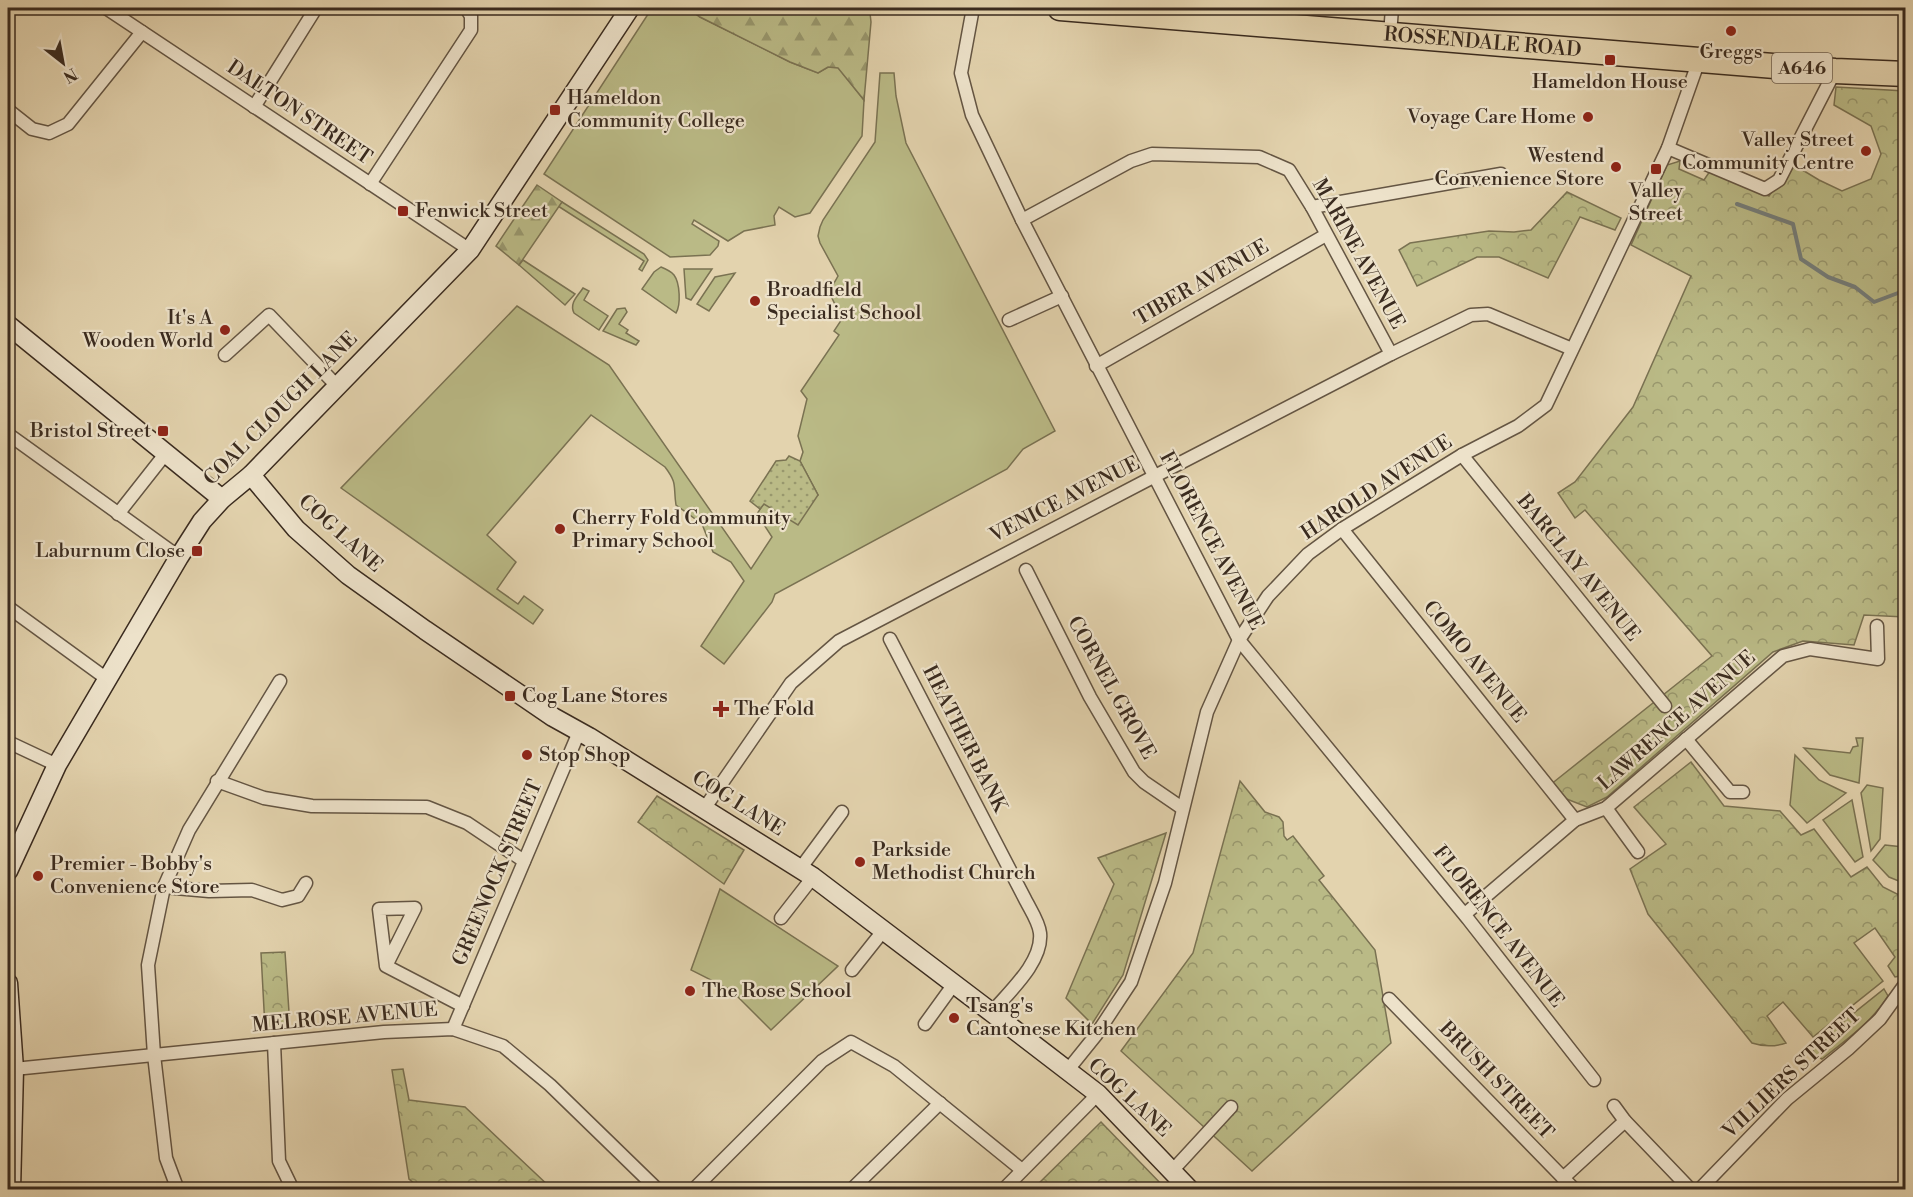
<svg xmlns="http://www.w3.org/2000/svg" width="1913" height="1197" viewBox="0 0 1913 1197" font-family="'Libre Bodoni',serif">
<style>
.grass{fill:#baba86;stroke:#7a7252;stroke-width:1.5}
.forest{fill:url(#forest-firs);stroke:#7a7252;stroke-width:1.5}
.park{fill:url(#park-crowns);stroke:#7a7252;stroke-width:1.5}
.garden{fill:url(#garden-dots);stroke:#7a7252;stroke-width:1.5}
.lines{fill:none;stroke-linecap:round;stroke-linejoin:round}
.stream{stroke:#747d7a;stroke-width:4}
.street-casing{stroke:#645543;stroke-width:15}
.secondary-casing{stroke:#3a2b1f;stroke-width:21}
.highway-casing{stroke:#3a2b1f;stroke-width:27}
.street{stroke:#ede2ca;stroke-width:12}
.secondary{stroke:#ede2ca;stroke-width:18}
.highway{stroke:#e3d3ae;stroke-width:24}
.poi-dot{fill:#8f2418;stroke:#ede2ca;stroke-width:2}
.labels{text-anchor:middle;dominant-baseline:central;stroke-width:4.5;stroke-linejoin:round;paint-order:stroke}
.shield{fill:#ede2ca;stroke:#706252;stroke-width:1.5}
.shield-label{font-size:18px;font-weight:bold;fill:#3a2b1f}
.street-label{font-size:20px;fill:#3a2b1f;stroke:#ede2ca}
.poi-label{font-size:20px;fill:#3a2b1f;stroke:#ede2ca;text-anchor:start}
</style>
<defs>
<pattern id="forest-firs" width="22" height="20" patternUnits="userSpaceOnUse" patternTransform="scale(1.5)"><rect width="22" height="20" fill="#baba86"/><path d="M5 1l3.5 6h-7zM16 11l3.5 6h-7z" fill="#98976d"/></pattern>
<pattern id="park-crowns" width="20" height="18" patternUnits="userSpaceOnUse" patternTransform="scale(1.5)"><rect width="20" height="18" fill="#baba86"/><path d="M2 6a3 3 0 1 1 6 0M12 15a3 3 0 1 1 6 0" fill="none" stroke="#98976d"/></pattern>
<pattern id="garden-dots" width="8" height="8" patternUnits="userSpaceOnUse" patternTransform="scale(1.5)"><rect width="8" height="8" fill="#baba86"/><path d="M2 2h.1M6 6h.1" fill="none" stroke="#98976d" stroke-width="1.8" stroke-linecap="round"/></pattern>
</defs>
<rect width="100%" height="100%" fill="#e3d3ae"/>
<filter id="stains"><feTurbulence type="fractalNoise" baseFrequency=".00333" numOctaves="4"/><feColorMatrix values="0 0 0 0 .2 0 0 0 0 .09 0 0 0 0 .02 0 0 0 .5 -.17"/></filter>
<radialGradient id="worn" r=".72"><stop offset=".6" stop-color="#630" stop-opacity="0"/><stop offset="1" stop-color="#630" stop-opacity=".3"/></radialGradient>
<g class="grass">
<path d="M652,8H688L700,17L790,62L818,73L828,67H838L864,100L862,136L810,213L795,217L779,207L774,216L775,225L744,231L728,241L694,220L692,224L719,241L718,246L710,255L670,257L544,174Z"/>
<path d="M880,73H894L896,96L906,143L1055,431L1023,449L1007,469L775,594L772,602L724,664L701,646L744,581L731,562L713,552L702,524L676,505C673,486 678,484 665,467L591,415L487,535L516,562L497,589L518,604L524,596L543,610L533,624L341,488L517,306L609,365L751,569L772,537L757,514L764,503L818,495L800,461L803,452L798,436L807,399L801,391L839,335L834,331L842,319L829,292L838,276L820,243L818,236L820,227L823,220L875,142Z"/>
<path d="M562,202L644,254L648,260L642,271L639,269L644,261L558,206Z"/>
<path d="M523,260L575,294L565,305L519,265Z"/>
<path d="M661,267C666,269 671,271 674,275C680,283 681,305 676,313L642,289L654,272Z"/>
<path d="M684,269H712L691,300L686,298Z"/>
<path d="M735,273L709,311L697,304L715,277Z"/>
<path d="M583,288L589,291L584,300L608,316L599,330L574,313C569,303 578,296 583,288Z"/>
<path d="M625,308L627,312L619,324L628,330L626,333L639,341L636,345L603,331L617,309Z"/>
<path d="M1856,738H1863L1859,783L1830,775L1804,748L1850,753L1853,747L1858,746Z"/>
<path d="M1795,755L1819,780L1846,793L1807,823L1790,805Z"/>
<path d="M1867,785L1883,788L1880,839L1871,851L1861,793Z"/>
<path d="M1852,800L1863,857L1855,862L1823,820Z"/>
<path d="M1885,845L1903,847L1901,882L1889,877L1873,860Z"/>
<path d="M720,889L838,966L771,1030L731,990L691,970Z"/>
<path d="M1884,989L1888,996C1872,1022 1846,1040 1822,1059L1814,1055L1813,1049L1815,1044Z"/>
</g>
<g class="forest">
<path d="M688,8H842L868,10L870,13L871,22L864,100L838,68L828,67L818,73L790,62L700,17Z"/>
<path d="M537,185L562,202L519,265L496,246Z"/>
</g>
<g class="park">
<path d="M1836,87L1905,91V617L1864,615L1854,645L1803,641L1773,652L1607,797L1587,807L1559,796L1550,785L1712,656L1585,510L1575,518L1558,493L1575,482L1633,407L1691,276L1631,245L1667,165L1680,161L1679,169L1704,180L1710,171L1769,196L1791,163L1819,180L1842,191L1871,179L1881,154L1871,126L1834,105Z"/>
<path d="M1567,192L1621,218L1615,230L1580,217L1548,278L1499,257H1477L1417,286L1399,250L1410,243L1489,231L1514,232L1531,230Z"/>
<path d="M1691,762L1724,806L1780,811L1801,835L1814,829L1851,877L1867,867L1883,887L1905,898V969L1900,976L1895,977L1888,966L1895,957L1875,928L1854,943L1883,981L1813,1037L1783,1002L1767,1016L1786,1043C1774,1047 1764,1047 1752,1043L1648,914L1630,869L1666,844L1634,807Z"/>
<path d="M1240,781L1265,812L1279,817L1283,822L1284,836L1287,840L1293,836L1324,876L1319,880L1375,950L1391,1043L1252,1171L1121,1051L1193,953Z"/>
<path d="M657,796L744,850L724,884L638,822Z"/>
<path d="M1166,833L1123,975L1092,1024L1066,998L1114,884L1098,858Z"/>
<path d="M285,952L290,1027L265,1028L261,953Z"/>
<path d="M403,1069L409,1100L465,1107L552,1189H421L409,1179L392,1070Z"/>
<path d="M1101,1122L1166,1189H1033Z"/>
</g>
<path class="garden" d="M789,456L800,461L818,495L798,525L764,504L760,509L750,501L776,461L786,460Z"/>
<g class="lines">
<path class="stream" d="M1737,204L1793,224L1801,259L1828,277L1855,287L1874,302L1906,290"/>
<defs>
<g id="street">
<path d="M106,8L470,250"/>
<path d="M973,8L961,73L972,115L1022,220L1239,640L1468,919L1594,1080"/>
<path d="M1390,35L1392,8"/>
<path d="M254,107L316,8"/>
<path d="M8,110L32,129L49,133L68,124L142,32"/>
<path d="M1668,148L1765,189L1779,180L1835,71"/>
<path d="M370,184L471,30V16L466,8"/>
<path d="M1312,207L1501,174"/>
<path d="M1022,220L1131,161L1152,154L1259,157L1289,170L1312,207L1391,354"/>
<path d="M1009,320L1062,296"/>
<path d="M225,355L269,315L337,386"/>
<path d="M1096,366L1326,235"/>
<path d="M8,434L179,557"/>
<path d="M1462,455L1665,706"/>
<path d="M118,514L166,453"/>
<path d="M1342,529L1575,820"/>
<path d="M1026,570L1090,697L1134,772L1144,782L1182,808"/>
<path d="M8,607L107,679"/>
<path d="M890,639L1025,899C1030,909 1039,922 1040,933C1043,962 1009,992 992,1012"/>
<path d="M1686,739L1730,792H1743"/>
<path d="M8,742L57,765"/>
<path d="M217,781L264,798L312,806L427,807L467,823L524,861"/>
<path d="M1606,808L1638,852"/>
<path d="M704,809L791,683L839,641L1155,476L1391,354L1471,315L1488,314L1572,349"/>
<path d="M800,869L842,812"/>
<path d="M164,887L209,891L252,890L282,900L298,896L306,883"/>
<path d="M1465,914L1575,820L1606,808L1783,656L1810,649L1878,659L1877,626"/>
<path d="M781,918L813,877"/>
<path d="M386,966L415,908L379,909L386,966L463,1006"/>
<path d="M852,970L883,931"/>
<path d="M1389,999L1575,1190"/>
<path d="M925,1024L954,984"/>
<path d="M453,1029L579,732"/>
<path d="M274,1043L279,1161L293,1190"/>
<path d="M14,1069L384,1032L453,1029L503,1046L550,1085L658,1190"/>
<path d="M1067,1071L1096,1035L1131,982L1165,883L1207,712L1239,640L1268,596L1308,554L1342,529L1462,455L1518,426L1546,405L1668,148L1699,60"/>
<path d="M1614,1106L1625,1121L1691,1190"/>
<path d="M1172,1171L1231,1107"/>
<path d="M1563,1178L1625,1121"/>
<path d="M178,1190L166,1158L154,1055L148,965L164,887L189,830L280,681"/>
<path d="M693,1190L822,1061L851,1042L894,1066L1022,1170"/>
<path d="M851,1190L940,1103"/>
<path d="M1003,1190L1098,1094"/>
<path d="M1699,1190L1787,1099L1848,1049L1880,1019L1906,983"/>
</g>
<g id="secondary">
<path d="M8,325L222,499"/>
<path d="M251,475L296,529L348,575L425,630L553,717L589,737L813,877L995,1015L1098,1094L1190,1190"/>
<path d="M8,871L57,765L179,557L202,521L222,499L251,475L470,250L630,8"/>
<path d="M8,983L14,1069L11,1190"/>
</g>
<g id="highway">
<path id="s1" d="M1060,8L1835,71L1906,74"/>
</g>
</defs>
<use href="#street" class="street-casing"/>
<use href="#secondary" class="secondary-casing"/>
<use href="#highway" class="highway-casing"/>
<use href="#street" class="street"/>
<use href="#secondary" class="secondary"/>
<use href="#highway" class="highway"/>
</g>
<g class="poi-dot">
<circle cx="1731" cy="31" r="6"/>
<rect x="1604" y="54" width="12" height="12" rx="3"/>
<rect x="549" y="104" width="12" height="12" rx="3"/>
<circle cx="1588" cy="117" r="6"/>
<circle cx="1866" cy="151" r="6"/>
<circle cx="1616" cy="167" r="6"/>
<rect x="1650" y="163" width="12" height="12" rx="3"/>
<rect x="397" y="205" width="12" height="12" rx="3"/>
<circle cx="755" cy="301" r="6"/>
<circle cx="225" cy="330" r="6"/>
<rect x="157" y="425" width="12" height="12" rx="3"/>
<circle cx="560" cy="529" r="6"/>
<rect x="191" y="545" width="12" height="12" rx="3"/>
<rect x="504" y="690" width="12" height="12" rx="3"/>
<path d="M718 700h6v6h6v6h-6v6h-6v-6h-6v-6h6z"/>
<circle cx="527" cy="755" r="6"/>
<circle cx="860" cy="862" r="6"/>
<circle cx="38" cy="876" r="6"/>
<circle cx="690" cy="991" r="6"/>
<circle cx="954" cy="1018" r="6"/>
</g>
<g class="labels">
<rect class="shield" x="1772" y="53" width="60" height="30" rx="4.5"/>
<g class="shield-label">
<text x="1802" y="68">A646</text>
</g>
<g class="street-label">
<text stroke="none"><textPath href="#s1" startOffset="424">ROSSENDALE ROAD</textPath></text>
<text transform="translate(299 113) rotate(34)">DALTON STREET</text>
<text transform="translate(1358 254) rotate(61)">MARINE AVENUE</text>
<text transform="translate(1202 283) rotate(-30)">TIBER AVENUE</text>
<text transform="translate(281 409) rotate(-45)">COAL CLOUGH LANE</text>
<text transform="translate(1377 488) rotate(-33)">HAROLD AVENUE</text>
<text transform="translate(1065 500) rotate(-27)">VENICE AVENUE</text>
<text transform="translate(340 534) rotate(42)">COG LANE</text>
<text transform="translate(1211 541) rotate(62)">FLORENCE AVENUE</text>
<text transform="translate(1578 568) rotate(51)">BARCLAY AVENUE</text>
<text transform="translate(1474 662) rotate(51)">COMO AVENUE</text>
<text transform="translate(1111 688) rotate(61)">CORNEL GROVE</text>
<text transform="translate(1677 721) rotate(-41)">LAWRENCE AVENUE</text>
<text transform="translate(964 739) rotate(63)">HEATHER BANK</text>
<text transform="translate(738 804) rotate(32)">COG LANE</text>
<text transform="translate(498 873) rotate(-67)">GREENOCK STREET</text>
<text transform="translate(1498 927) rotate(52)">FLORENCE AVENUE</text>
<text transform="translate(345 1018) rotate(-5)">MELROSE AVENUE</text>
<text transform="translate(1792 1074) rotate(-43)">VILLIERS STREET</text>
<text transform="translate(1496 1081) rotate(46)">BRUSH STREET</text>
<text transform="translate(1129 1098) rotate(43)">COG LANE</text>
</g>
<g class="poi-label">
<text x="1731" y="52" text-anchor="middle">Greggs</text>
<text x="1610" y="82" text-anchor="middle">Hameldon House</text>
<text x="567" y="98">Hameldon<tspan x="567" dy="23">Community College</tspan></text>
<text x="1576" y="117" text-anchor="end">Voyage Care Home</text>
<text x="1854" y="140" text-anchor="end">Valley Street<tspan x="1854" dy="23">Community Centre</tspan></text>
<text x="1604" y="156" text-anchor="end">Westend<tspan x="1604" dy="23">Convenience Store</tspan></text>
<text x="1656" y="191" text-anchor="middle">Valley<tspan x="1656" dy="23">Street</tspan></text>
<text x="415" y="211">Fenwick Street</text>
<text x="767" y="290">Broadfield<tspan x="767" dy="23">Specialist School</tspan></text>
<text x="213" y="318" text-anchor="end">It's A<tspan x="213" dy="23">Wooden World</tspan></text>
<text x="151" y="431" text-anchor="end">Bristol Street</text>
<text x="572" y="518">Cherry Fold Community<tspan x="572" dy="23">Primary School</tspan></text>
<text x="185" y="551" text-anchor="end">Laburnum Close</text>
<text x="522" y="696">Cog Lane Stores</text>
<text x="734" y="709">The Fold</text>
<text x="539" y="755">Stop Shop</text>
<text x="872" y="850">Parkside<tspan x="872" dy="23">Methodist Church</tspan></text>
<text x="50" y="864">Premier - Bobby's<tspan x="50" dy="23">Convenience Store</tspan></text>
<text x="702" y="991">The Rose School</text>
<text x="966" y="1006">Tsang's<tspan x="966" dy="23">Cantonese Kitchen</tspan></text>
</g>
</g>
<rect width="1913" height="1197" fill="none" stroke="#e3d3ae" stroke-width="30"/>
<rect x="9" y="9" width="1895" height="1179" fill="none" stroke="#3a2b1f" stroke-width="3"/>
<rect x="15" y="15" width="1883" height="1167" fill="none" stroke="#3a2b1f" stroke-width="1.5"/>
<g transform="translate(63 63) rotate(149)" stroke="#ede2ca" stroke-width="4.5" paint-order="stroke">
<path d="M0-4.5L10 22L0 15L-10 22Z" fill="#3a2b1f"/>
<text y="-9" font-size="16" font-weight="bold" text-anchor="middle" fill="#3a2b1f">N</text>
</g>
<rect width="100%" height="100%" filter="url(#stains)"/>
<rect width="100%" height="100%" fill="url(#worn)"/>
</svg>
